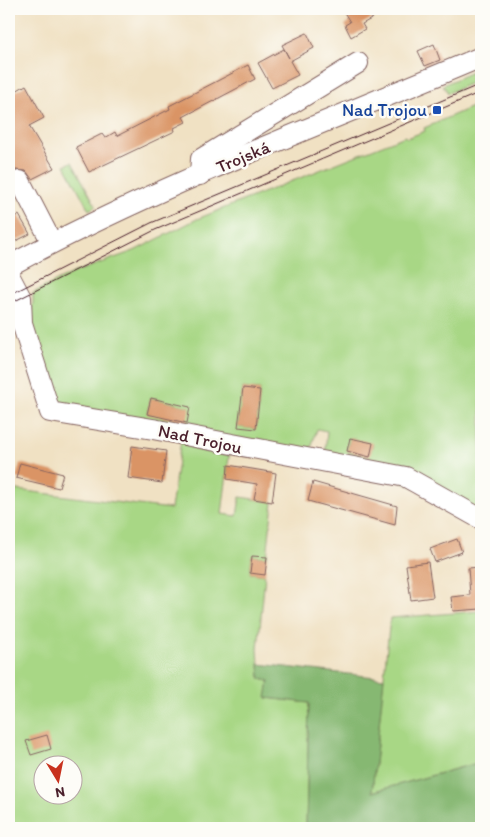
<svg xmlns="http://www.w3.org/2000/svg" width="490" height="837" viewBox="0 0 490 837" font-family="Itim,sans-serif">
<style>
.green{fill:#a8d785;stroke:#797b58;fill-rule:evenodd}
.forest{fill:#86b872;stroke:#686c4e}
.building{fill:#da9465}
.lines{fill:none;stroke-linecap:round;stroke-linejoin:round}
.minor-casing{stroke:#846360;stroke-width:22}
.minor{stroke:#fff;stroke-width:20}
.tram{stroke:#4a1f2b;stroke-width:1}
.transit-dot{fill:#1a4fb4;stroke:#fdfcf7;stroke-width:2}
.labels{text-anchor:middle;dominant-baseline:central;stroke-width:5;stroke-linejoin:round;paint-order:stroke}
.transit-label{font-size:18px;fill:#164399;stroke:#fdfcf7;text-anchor:end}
.street-label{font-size:18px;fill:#4a1f2b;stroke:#fdfcf7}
</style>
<rect width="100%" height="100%" fill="#fdfcf7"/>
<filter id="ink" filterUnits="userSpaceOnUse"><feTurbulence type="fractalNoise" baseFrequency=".02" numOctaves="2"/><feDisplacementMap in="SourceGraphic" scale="10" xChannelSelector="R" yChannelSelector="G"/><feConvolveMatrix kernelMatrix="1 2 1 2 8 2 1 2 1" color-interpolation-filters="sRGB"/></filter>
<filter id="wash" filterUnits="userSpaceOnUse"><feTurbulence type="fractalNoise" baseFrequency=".0096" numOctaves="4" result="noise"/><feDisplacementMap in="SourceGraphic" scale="20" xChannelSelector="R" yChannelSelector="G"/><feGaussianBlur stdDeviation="1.12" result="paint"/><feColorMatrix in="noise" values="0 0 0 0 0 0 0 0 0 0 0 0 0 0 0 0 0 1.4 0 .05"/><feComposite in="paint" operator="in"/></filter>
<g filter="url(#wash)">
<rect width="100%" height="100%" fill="#f0e1c3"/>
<g class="green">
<path d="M481,68V79L448,93L443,85Z"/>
<path d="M481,103V511L325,455L327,431L317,429L310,452L56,408L27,319L33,303V293L75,272L134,251L197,219L405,136L407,138L425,131L424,128ZM243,388L260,390L256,429L238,427ZM151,398L190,407L147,413ZM350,438L373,444L369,457L347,451Z"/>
<path d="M72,162L96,206L89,210L65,165Z"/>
<path d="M181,440L230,449L222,514L237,516L240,497L273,502L267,557L252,556L250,573L265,575L258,649L260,679L269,681L267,698L309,703L306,828H9V489L171,509ZM42,764H72V794H42Z"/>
<path d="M481,611V762L372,792L390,618Z"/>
</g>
<path class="forest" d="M259,664L384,678L372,792L481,762V828H306L309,703L266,698L269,681L260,679Z"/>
<g id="blocks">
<g class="building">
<path d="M342,9H368L373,18L362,24L365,29L351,37L345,25L350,22Z"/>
<path d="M307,33L314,48L290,61L298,75L272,88L258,63L284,49L289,58L282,45Z"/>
<path d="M434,44L440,60L425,66L418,51Z"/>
<path d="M248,65L255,79L183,117L186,122L174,128L175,131L89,172L76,147L102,134L105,138L115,132L117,136L170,109L169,106Z"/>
<path d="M26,85L44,118L29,126L54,168L32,179L26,171L15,170L9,178V95Z"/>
<path d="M19,215L30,234L14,242L9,232V220Z"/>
<path d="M243,388L260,390L256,429L238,427Z"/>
<path d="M151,398L190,407L187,423L147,414Z"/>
<path d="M350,438L373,443L370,457L347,451Z"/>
<path d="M132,446L166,451L162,483L128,478Z"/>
<path d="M20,463L63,474L59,488L16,478Z"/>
<path d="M228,465L276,473L272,502L254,499L257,484L227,479Z"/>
<path d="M313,482L397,506L395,525L308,501Z"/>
<path d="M457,539L462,552L435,562L430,549Z"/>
<path d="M252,556L267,557L265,575L250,573Z"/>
<path d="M428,562L433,597L411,600L406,565Z"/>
<path d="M481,567V609L453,611L451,597L470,595L468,568Z"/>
<path d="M47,735L51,749L31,755L26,741Z"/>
</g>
</g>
</g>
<g filter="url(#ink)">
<use href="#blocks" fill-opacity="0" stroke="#846360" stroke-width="1"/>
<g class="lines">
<defs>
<g id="minor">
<path d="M200,175L201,159L358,63"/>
<path d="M20,181L52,243"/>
<path d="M9,266C160,184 323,124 481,57"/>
<path d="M9,275L21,298L22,323L50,412L153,429L406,477L481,519"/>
</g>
</defs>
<use href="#minor" class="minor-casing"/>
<use href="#minor" class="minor"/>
<g class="tram">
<path d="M9,295L151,223L481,84"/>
<path d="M9,304L155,230L481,92"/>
</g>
</g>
</g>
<rect class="transit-dot" x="432" y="105" width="10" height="10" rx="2.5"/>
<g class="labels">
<g class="transit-label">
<text x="427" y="110">Nad Trojou</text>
</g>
<g class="street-label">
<text transform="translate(243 157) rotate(-23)">Trojská</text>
<text transform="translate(200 439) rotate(12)">Nad Trojou</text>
</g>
</g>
<rect width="490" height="837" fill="none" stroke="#fdfcf7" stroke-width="30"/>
<g transform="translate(58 780) rotate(170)"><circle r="24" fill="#fdfcf7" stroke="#b5a4a5"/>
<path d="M0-4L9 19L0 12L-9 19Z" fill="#c8321e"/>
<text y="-8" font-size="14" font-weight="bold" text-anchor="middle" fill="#4a1f2b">N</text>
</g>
</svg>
